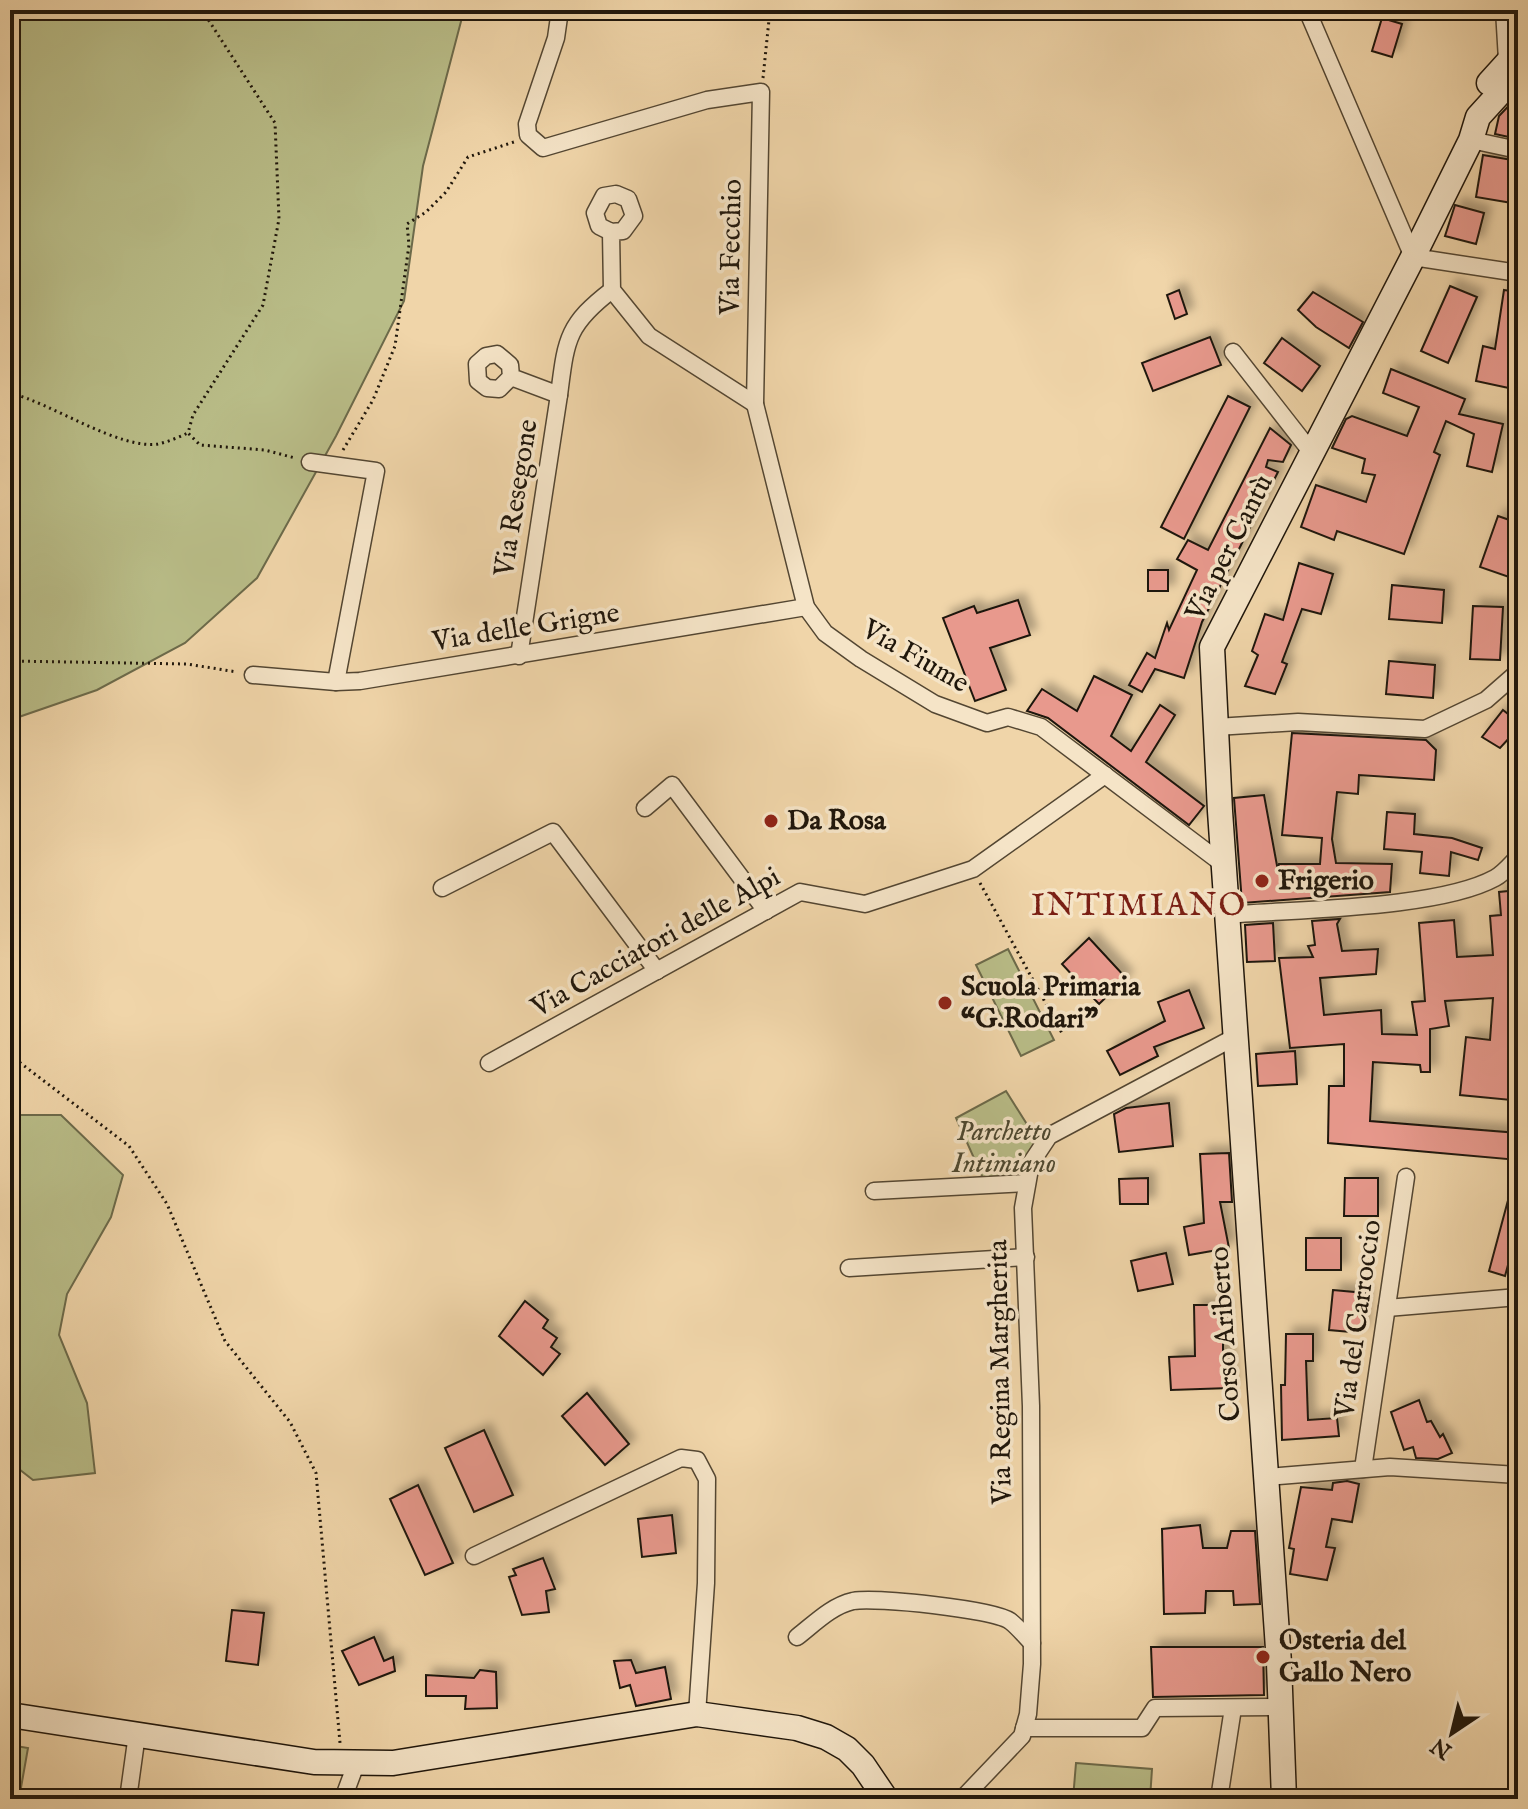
<svg xmlns="http://www.w3.org/2000/svg" width="1528" height="1809" viewBox="0 0 1528 1809" font-family="'IM FELL English',serif">
<style>
.green{fill:#b9bd88;stroke:#6c6a4a;stroke-width:2}
.building{fill:#e8998d;stroke:#1f160b;stroke-width:2;filter:url(#shadow)}
.lines{fill:none;stroke-linecap:round;stroke-linejoin:round}
.street-casing{stroke:#534632;stroke-width:19}
.secondary-casing{stroke:#1f160b;stroke-width:27}
.path{stroke:#1f160b;stroke-width:3;stroke-dasharray:2 4;stroke-linecap:butt}
.street{stroke:#f5e4c7;stroke-width:16}
.secondary{stroke:#f5e4c7;stroke-width:24}
.poi-dot{fill:#8f2418;stroke:#f5e4c7;stroke-width:3}
.labels{text-anchor:middle;dominant-baseline:central;stroke-width:7;stroke-linejoin:round;paint-order:stroke}
.street-label{font-size:28px;fill:#1f160b;stroke:#f5e4c7}
.poi-label{font-size:28px;font-weight:bold;fill:#1f160b;stroke:#f5e4c7;text-anchor:start}
.park-label{font-size:28px;font-style:italic;fill:#4d4830;stroke:#f5e4c7}
.quarter-label{font-size:32px;letter-spacing:2px;fill:#7a1f14;stroke:#f5e4c7}
</style>
<defs>
<filter id="shadow"><feDropShadow dx="7" dy="-7" stdDeviation="4" flood-color="#0004"/></filter>
</defs>
<rect width="100%" height="100%" fill="#f0d5a9"/>
<filter id="stains"><feTurbulence type="fractalNoise" baseFrequency=".0025" numOctaves="4"/><feColorMatrix values="0 0 0 0 .2 0 0 0 0 .09 0 0 0 0 .02 0 0 0 .5 -.17"/></filter>
<radialGradient id="worn" r=".72"><stop offset=".6" stop-color="#630" stop-opacity="0"/><stop offset="1" stop-color="#630" stop-opacity=".3"/></radialGradient>
<g class="green">
<path d="M10,10H464L423,166L404,301L336,436L257,578L185,643L97,690L10,720Z"/>
<path d="M1008,949L1054,1040L1021,1056L976,965Z"/>
<path d="M1006,1091L1035,1137L1046,1131L1027,1182L986,1185L956,1118Z"/>
<path d="M10,1115H61L123,1175L111,1217L67,1294L59,1335L87,1403L95,1473L33,1480L10,1462Z"/>
<path d="M10,1745L28,1748L19,1799H10Z"/>
<path d="M1076,1763L1152,1769L1150,1799H1073Z"/>
</g>
<g class="building">
<path d="M1382,18L1402,24L1392,57L1372,51Z"/>
<path d="M1518,96V139L1495,134L1499,116Z"/>
<path d="M1483,155L1518,161V204L1476,197Z"/>
<path d="M1455,205L1484,213L1476,244L1445,236Z"/>
<path d="M1450,286L1477,297L1448,363L1421,351Z"/>
<path d="M1179,290L1187,314L1175,319L1167,295Z"/>
<path d="M1504,290L1518,292V390L1476,381L1483,346L1495,349Z"/>
<path d="M1313,292L1363,322L1349,348L1316,327L1298,310Z"/>
<path d="M1210,337L1221,365L1153,391L1142,363Z"/>
<path d="M1282,338L1320,366L1302,391L1264,363Z"/>
<path d="M1391,369L1465,399L1459,414L1503,424L1492,472L1467,466L1474,434L1446,421L1434,452L1440,455L1404,554L1337,531L1334,540L1301,527L1316,485L1366,502L1375,475L1362,473L1365,459L1332,448L1346,419L1352,416L1407,436L1419,407L1383,393Z"/>
<path d="M1228,396L1250,407L1184,539L1161,527Z"/>
<path d="M1270,428L1291,445L1283,462L1268,460L1266,467L1278,472L1202,622L1184,678L1155,669L1142,692L1129,685L1147,653L1155,658L1167,623L1169,630L1197,570L1177,559L1188,540L1208,550Z"/>
<path d="M1498,516L1518,523V550L1509,577L1480,567Z"/>
<path d="M1299,563L1333,574L1321,614L1302,609L1282,662L1287,664L1275,694L1245,686L1258,655L1252,651L1265,614L1283,620Z"/>
<rect x="1148" y="570" width="20" height="21"/>
<path d="M1392,585L1444,590L1442,623L1389,619Z"/>
<path d="M1018,600L1030,635L990,648L1006,690L975,701L943,618L974,606L977,613Z"/>
<path d="M1473,606L1503,607L1500,660L1470,659Z"/>
<path d="M1389,661L1435,665L1433,698L1386,694Z"/>
<path d="M1094,676L1132,695L1111,736L1131,751L1160,705L1175,715L1146,762L1204,806L1189,825L1048,718L1027,711L1042,689L1077,711Z"/>
<path d="M1503,710L1518,722V740L1511,736L1500,748L1482,737Z"/>
<path d="M1292,733L1426,740L1436,750L1434,780L1359,775L1358,794L1337,792L1332,839L1336,863L1392,864L1390,892L1242,903L1234,798L1264,795L1278,871L1279,864H1320L1322,838L1282,835Z"/>
<path d="M1387,812L1415,814L1414,834L1452,838L1482,848L1478,860L1451,852L1449,876L1420,873L1422,852L1384,849Z"/>
<path d="M1518,890V1029L1511,1100L1460,1095L1466,1037L1490,1040L1493,998L1445,1001L1449,1026L1430,1029V1072H1421L1420,1065L1373,1062L1370,1121L1518,1133V1160L1328,1143L1329,1086H1344V1044L1290,1048L1279,958L1313,957L1308,946L1315,945L1312,921L1340,919L1337,924L1342,951L1378,949L1376,974L1320,978L1324,1015L1381,1010L1382,1034L1417,1035L1412,1002L1425,1001L1419,923L1454,920L1457,957L1493,955L1490,916L1501,915L1499,892Z"/>
<path d="M1273,923L1275,961L1247,962L1245,925Z"/>
<path d="M1089,938L1126,978L1099,1004L1062,964Z"/>
<path d="M1189,990L1204,1028L1154,1047L1158,1056L1120,1075L1107,1051L1165,1021L1158,1002Z"/>
<path d="M1295,1051L1297,1084L1258,1086L1256,1054Z"/>
<path d="M1169,1103L1173,1146L1119,1152L1114,1114L1126,1108Z"/>
<path d="M1229,1153L1232,1202H1220L1229,1248L1189,1255L1184,1227L1204,1223L1200,1154Z"/>
<path d="M1148,1178V1204H1120L1119,1179Z"/>
<path d="M1345,1178H1378V1216H1344Z"/>
<path d="M1514,1178H1518V1228L1505,1276L1489,1271Z"/>
<rect x="1306" y="1238" width="35" height="32"/>
<path d="M1166,1253L1173,1284L1138,1291L1131,1261Z"/>
<path d="M1333,1290L1365,1293L1362,1333L1329,1330Z"/>
<path d="M525,1301L548,1320L543,1328L557,1338L551,1347L560,1354L543,1375L499,1336Z"/>
<path d="M1194,1305H1223V1354H1228L1230,1388L1171,1390L1169,1357L1195,1356Z"/>
<path d="M1286,1334H1313V1361H1306L1308,1420L1337,1418L1339,1436L1282,1440L1281,1385H1285Z"/>
<path d="M587,1393L629,1444L605,1465L562,1416Z"/>
<path d="M1419,1400L1427,1422L1431,1421L1440,1437L1443,1434L1452,1453L1438,1459L1416,1458L1413,1447L1404,1450L1391,1412Z"/>
<path d="M484,1430L513,1495L474,1512L445,1448Z"/>
<path d="M1347,1481L1359,1484L1352,1522L1332,1519L1326,1547L1335,1548L1327,1580L1290,1574L1294,1549L1289,1548L1301,1487L1332,1490L1333,1483Z"/>
<path d="M418,1485L453,1563L425,1575L390,1499Z"/>
<path d="M672,1515L676,1553L642,1557L638,1519Z"/>
<path d="M1200,1525L1203,1548H1227L1231,1531H1255L1260,1604L1234,1605L1233,1591H1206L1205,1613L1164,1614L1162,1529Z"/>
<path d="M543,1558L555,1589L546,1591L549,1612L522,1615L509,1577L516,1575L513,1569Z"/>
<path d="M232,1610L264,1613L258,1665L226,1661Z"/>
<path d="M374,1637L384,1661L393,1657L395,1671L359,1685L342,1651Z"/>
<path d="M1151,1647H1263L1264,1695L1153,1697Z"/>
<path d="M631,1660L636,1673L665,1667L671,1699L636,1706L630,1685L620,1688L614,1661Z"/>
<path d="M480,1670L496,1672L497,1708L465,1709L466,1696H426V1675L474,1678Z"/>
</g>
<g class="lines">
<defs>
<g id="street">
<path d="M560,10L556,38L527,124L528,135L543,148L707,100L761,92L755,404L806,607L825,633L861,659L935,704L987,723L1008,717L1041,727L1223,864"/>
<path d="M1307,10L1413,257L1518,273"/>
<path d="M1504,10L1507,60L1513,66"/>
<path d="M1471,140L1518,150"/>
<path d="M611,232L599,226L595,213L604,196L616,194L628,199L634,216L623,231L611,232L612,290L649,336L755,404"/>
<path d="M1233,352L1312,453"/>
<path d="M511,377L499,389L487,388L478,381L477,364L486,356L497,354L510,365L511,377L559,395C566,341 566,325 612,290"/>
<path d="M310,462L376,471L336,682"/>
<path d="M519,656L559,395"/>
<path d="M253,675L336,682L360,681L806,607"/>
<path d="M1216,727L1298,722L1425,729L1486,700L1518,672"/>
<path d="M645,808L672,785L766,911"/>
<path d="M442,888L553,832L657,971"/>
<path d="M1227,915C1296,909 1438,909 1495,878C1504,873 1511,864 1518,857"/>
<path d="M489,1063L800,892L865,904L973,869L1105,775"/>
<path d="M874,1191L1027,1183"/>
<path d="M849,1268L1026,1257"/>
<path d="M1387,1308L1518,1297"/>
<path d="M1363,1469L1406,1177"/>
<path d="M1266,1477L1390,1467L1518,1475"/>
<path d="M474,1556L681,1458L697,1460L707,1479L706,1583L697,1714"/>
<path d="M797,1637C814,1624 831,1606 853,1601C876,1597 992,1609 1010,1621C1018,1627 1025,1636 1032,1643"/>
<path d="M1024,1728H1142L1155,1708L1280,1707"/>
<path d="M128,1799L137,1734"/>
<path d="M343,1799L356,1764"/>
<path d="M962,1799L1022,1736L1028,1714L1032,1664L1031,1406L1023,1208L1031,1163L1049,1136L1235,1037"/>
<path d="M1219,1799L1233,1708"/>
</g>
<g id="secondary">
<path d="M1489,83L1518,51"/>
<path d="M10,1715L314,1762L393,1763L697,1714L797,1728L826,1737L847,1749L863,1765L886,1799"/>
<path d="M1284,1799L1279,1663L1220,811L1212,647L1413,257L1471,140L1478,117L1518,73"/>
</g>
</defs>
<use href="#street" class="street-casing"/>
<use href="#secondary" class="secondary-casing"/>
<g class="path">
<path d="M202,10L275,123L279,219L263,305L193,415L188,433L200,445L265,450L295,458"/>
<path d="M763,78L770,10"/>
<path d="M10,393C51,403 120,450 158,444C168,442 179,437 188,433"/>
<path d="M343,450L373,400L395,346L409,245L407,224L426,212L446,192L468,157L514,142"/>
<path d="M10,661L187,664L237,672"/>
<path d="M980,883L1063,1035"/>
<path d="M10,1055L129,1146L167,1204L225,1341L290,1422L316,1473L340,1743"/>
</g>
<use href="#street" class="street"/>
<use href="#secondary" class="secondary"/>
</g>
<g class="poi-dot">
<circle cx="771" cy="821" r="8"/>
<circle cx="1262" cy="881" r="8"/>
<circle cx="945" cy="1003" r="8"/>
<circle cx="1263" cy="1657" r="8"/>
</g>
<g class="labels">
<g class="street-label">
<text transform="translate(732 247) rotate(-89)">Via Fecchio</text>
<text transform="translate(517 498) rotate(-81)">Via Resegone</text>
<text transform="translate(1230 548) rotate(-63)">Via per Cantù</text>
<text transform="translate(526 628) rotate(-9)">Via delle Grigne</text>
<text transform="translate(915 657) rotate(30)">Via Fiume</text>
<text transform="translate(656 943) rotate(-29)">Via Cacciatori delle Alpi</text>
<text transform="translate(1359 1319) rotate(-82)">Via del Carroccio</text>
<text transform="translate(1226 1334) rotate(-94)">Corso Ariberto</text>
<text transform="translate(1001 1372) rotate(-91)">Via Regina Margherita</text>
</g>
<g class="poi-label">
<text x="787" y="821">Da Rosa</text>
<text x="1278" y="881">Frigerio</text>
<text x="961" y="987">Scuola Primaria<tspan x="961" dy="32">“G.Rodari”</tspan></text>
<text x="1279" y="1641">Osteria del<tspan x="1279" dy="32">Gallo Nero</tspan></text>
</g>
<g class="park-label">
<text x="1004" y="1132">Parchetto<tspan x="1004" dy="32">Intimiano</tspan></text>
</g>
<g class="quarter-label">
<text x="1139" y="906">INTIMIANO</text>
</g>
</g>
<rect width="1528" height="1809" fill="none" stroke="#f0d5a9" stroke-width="40"/>
<rect x="12" y="12" width="1504" height="1785" fill="none" stroke="#1f160b" stroke-width="4"/>
<rect x="20" y="20" width="1488" height="1769" fill="none" stroke="#1f160b" stroke-width="2"/>
<g transform="translate(1452 1733) rotate(215)" stroke="#f5e4c7" stroke-width="6" paint-order="stroke">
<path d="M0-6L14 30L0 20L-14 30Z" fill="#1f160b"/>
<text y="-12" font-size="22" font-weight="bold" text-anchor="middle" fill="#1f160b">N</text>
</g>
<rect width="100%" height="100%" filter="url(#stains)"/>
<rect width="100%" height="100%" fill="url(#worn)"/>
</svg>
